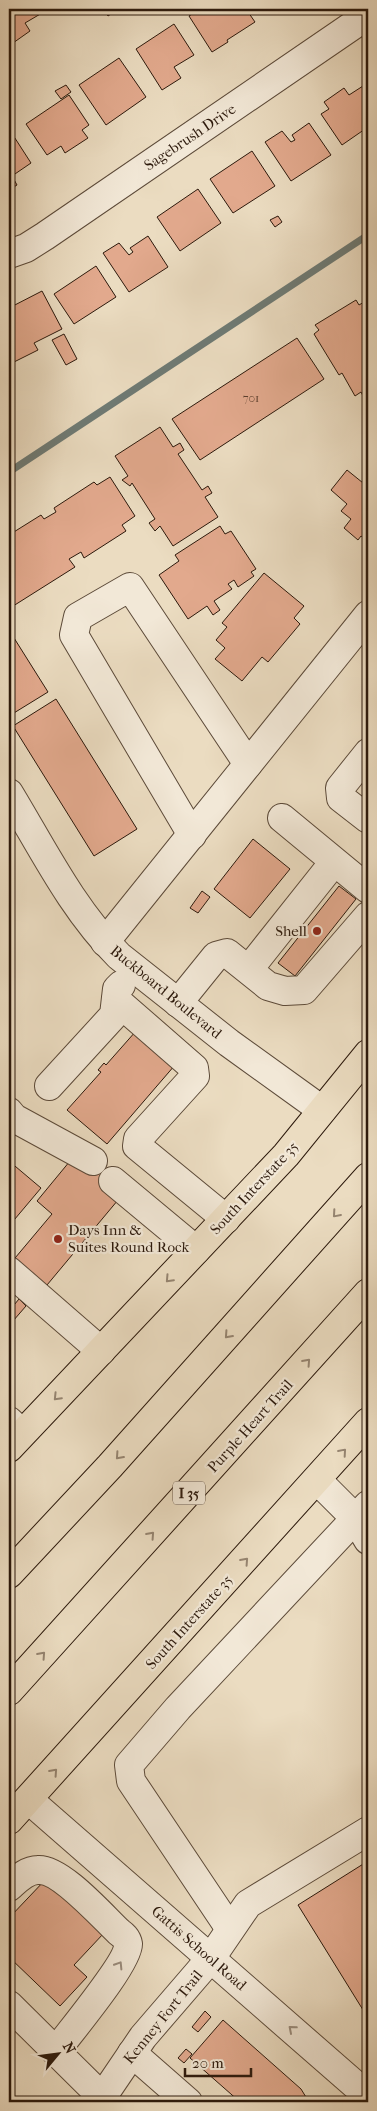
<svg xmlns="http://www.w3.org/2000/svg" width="377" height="2111" viewBox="0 0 377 2111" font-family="'IM FELL French Canon',serif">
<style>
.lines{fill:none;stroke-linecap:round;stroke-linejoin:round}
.stream{stroke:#6e7a74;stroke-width:7}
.building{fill:#e2a98d;stroke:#2c190c}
.minor-casing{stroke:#5c4a39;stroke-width:30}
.major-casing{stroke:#2c190c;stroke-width:30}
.highway-casing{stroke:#2c190c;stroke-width:30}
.minor{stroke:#f2e8d7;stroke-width:28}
.major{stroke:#ebdcc1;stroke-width:28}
.highway{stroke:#ebdcc1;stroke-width:28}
.oneway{stroke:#958470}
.oneway2{stroke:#998b7c}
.poi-dot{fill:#8f2418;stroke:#f2e8d7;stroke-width:2}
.labels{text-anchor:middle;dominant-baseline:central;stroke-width:4.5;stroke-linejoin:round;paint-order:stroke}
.number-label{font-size:12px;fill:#5a3d2c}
.shield{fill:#f2e8d7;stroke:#675749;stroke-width:1}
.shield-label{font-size:14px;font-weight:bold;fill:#2c190c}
.street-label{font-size:15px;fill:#2c190c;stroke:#f2e8d7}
.poi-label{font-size:15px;fill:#2c190c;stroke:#f2e8d7;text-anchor:end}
</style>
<rect width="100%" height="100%" fill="#ebdcc1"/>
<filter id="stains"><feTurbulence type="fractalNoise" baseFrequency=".004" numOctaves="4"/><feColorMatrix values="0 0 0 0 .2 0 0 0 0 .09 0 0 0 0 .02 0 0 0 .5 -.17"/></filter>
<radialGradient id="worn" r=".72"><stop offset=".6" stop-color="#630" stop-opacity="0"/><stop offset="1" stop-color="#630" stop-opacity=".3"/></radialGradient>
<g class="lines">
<path class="stream" d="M9,472L368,235"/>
</g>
<g class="building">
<path d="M9,9H39L42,13L25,23L30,31L13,43L9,37Z"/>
<path d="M103,9H118L108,16Z"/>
<path d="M200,9H246L255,22L227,40L228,42L212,52L189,16Z"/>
<path d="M174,24L194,55L174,67L181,78L162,90L136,49Z"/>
<path d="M119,58L146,97L106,125L79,85Z"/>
<path d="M66,85L71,92L61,99L55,91Z"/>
<path d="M363,86L368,94V127L342,145L321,114L329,109L324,102L344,88L349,95Z"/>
<path d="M69,95L89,125L82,130L88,138L65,153L61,146L47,155L26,124Z"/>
<path d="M309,123L331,155L291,181L265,142L282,131L291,142L295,140L292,135Z"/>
<path d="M11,132L31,163L12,176L17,185L9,190V133Z"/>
<path d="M252,151L275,186L233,213L210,179Z"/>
<path d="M198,189L221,223L180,251L157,217Z"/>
<path d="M278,216L282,222L275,227L270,220Z"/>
<path d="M148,236L168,267L129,292L103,253L119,243L129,255L133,252L130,248Z"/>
<path d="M96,266L116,297L74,324L54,294Z"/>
<path d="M42,291L62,329L34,343L38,350L12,363L9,357V308Z"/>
<path d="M356,300L359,305L364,302L368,309V395L364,398L361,392L355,396L342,373L339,375L314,334L319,330L315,325Z"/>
<path d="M64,334L77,359L66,365L52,340Z"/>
<path d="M297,338L324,379L200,460L172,419Z"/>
<path d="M160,427L173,447L180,443L184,450L178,454L202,490L208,486L212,493L205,497L218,517L173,546L160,526L155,531L149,523L155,519L132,483L130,486L122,480L128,476L115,456Z"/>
<path d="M347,470L368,487V541L361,536L358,540L344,528L351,519L341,511L347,504L331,490Z"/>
<path d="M110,477L135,516L122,525L126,531L84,558L81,552L69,559L75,567L10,608L9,605V535L41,515L44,519L56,512L54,508L94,482L97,485Z"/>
<path d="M220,526L225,534L231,531L256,569L251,572L254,576L238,587L234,580L228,584L232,589L214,601L220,610L213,615L207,606L188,619L159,575L179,561L175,555Z"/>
<path d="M264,573L304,606L294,618L300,624L268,662L262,657L242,681L215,659L225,648L216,640L227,627L222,623Z"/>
<path d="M9,630L48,692L9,716Z"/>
<path d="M56,699L137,829L94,856L13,726Z"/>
<path d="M253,839L290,869L250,918L214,889Z"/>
<path d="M339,886L356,899L295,976L278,963Z"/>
<path d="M202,891L210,897L198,913L190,908Z"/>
<path d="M136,1031L175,1065L107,1144L67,1110L101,1072L98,1070L104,1063L106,1065Z"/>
<path d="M9,1161L41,1188L9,1226Z"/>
<path d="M70,1161L84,1172L93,1161L113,1181L118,1200L42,1291L10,1264L52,1214L37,1201Z"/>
<path d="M19,1299L26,1306L13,1321L9,1318V1311Z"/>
<path d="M368,1861V2018L298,1905Z"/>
<path d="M46,1879L104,1933L74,1965L87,1977L60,2006L9,1957V1918Z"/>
<path d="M205,2011L211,2017L198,2032L192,2027Z"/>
<path d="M223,2020L301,2089L309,2102H240L190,2058Z"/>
<path d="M186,2049L192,2054L184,2063L178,2058Z"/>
</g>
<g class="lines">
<defs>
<g id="minor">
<path d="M9,254L26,248L45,236L368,15"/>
<path d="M368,753L340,788L341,798L368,819"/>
<path d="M9,793C43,849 72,909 119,956L229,1043L322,1110"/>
<path d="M282,818L368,889"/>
<path d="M192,835L74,635L78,617L130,587L248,764"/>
<path d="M105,942L368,615"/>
<path d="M249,969L334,862"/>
<path d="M116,1000L194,1068L195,1076L138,1139L137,1146L226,1219"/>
<path d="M178,1003L216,956L227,953L268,986L285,991L304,990L368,916"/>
<path d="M49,1086L114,1015L117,989L121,985"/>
<path d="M9,1112L14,1118L93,1161"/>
<path d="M113,1181L196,1250"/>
<path d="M9,1271L101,1351"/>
<path d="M9,1421L22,1433"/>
<path d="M318,1481L355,1518L368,1540"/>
<path d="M29,1800L368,2096"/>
<path d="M9,1887C17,1880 26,1870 38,1870C60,1868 102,1916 119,1932C123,1935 127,1938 128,1944C129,1962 69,2033 56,2051"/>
<path d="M230,1929L131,1781L129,1765L178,1708L368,1505"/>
<path d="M9,2005L103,2098"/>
<path d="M132,2053L188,2102"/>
<path d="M99,2102L143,2037L211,1958L248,1904L368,1831"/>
</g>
<g id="major">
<path d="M9,1448L286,1155L368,1054"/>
<path d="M9,1820L368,1422"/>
</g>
<g id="highway">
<path d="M9,1574L110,1466L368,1177"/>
<path d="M9,1691L368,1293"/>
</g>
</defs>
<use href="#minor" class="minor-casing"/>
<use href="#major" class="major-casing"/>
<use href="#highway" class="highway-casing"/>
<use href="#minor" class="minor"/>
<use href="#major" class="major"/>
<use href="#highway" class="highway"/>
</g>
<defs><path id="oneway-chevron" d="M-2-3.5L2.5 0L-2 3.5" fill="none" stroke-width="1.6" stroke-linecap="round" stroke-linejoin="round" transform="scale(1.25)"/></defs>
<g class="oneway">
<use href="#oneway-chevron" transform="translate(336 1214) rotate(131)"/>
<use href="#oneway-chevron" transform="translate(169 1279) rotate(133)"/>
<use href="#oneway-chevron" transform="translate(228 1335) rotate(132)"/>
<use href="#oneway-chevron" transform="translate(307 1362) rotate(-48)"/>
<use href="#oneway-chevron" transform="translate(57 1397) rotate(134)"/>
<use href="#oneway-chevron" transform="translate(343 1452) rotate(-49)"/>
<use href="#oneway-chevron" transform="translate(119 1456) rotate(132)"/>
<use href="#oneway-chevron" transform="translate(151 1535) rotate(-48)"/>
<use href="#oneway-chevron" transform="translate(245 1561) rotate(-48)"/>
<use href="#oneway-chevron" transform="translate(42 1655) rotate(-48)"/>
<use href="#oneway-chevron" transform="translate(54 1772) rotate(-48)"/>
</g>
<g class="oneway2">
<use href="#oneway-chevron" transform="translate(119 1965) rotate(-58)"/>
<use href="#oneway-chevron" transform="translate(292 2029) rotate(-139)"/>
</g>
<g class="poi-dot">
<circle cx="317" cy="931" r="5"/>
<circle cx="58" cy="1239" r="5"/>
</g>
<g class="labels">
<g class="number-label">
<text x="251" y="398">701</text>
</g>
<rect class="shield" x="173" y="1481.5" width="32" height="23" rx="4"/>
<g class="shield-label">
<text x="189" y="1493">I 35</text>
</g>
<g class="street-label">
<text transform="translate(190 137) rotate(-34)">Sagebrush Drive</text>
<text transform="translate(166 992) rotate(39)">Buckboard Boulevard</text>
<text transform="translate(254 1188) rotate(-47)">South Interstate 35</text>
<text transform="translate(250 1426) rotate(-48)">Purple Heart Trail</text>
<text transform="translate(189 1622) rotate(-48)">South Interstate 35</text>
<text transform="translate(199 1948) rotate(41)">Gattis School Road</text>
<text transform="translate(163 2017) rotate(-51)">Kenney Fort Trail</text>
</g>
<g class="poi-label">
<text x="307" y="931">Shell</text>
<text x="68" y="1230" text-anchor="start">Days Inn &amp;<tspan x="68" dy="17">Suites Round Rock</tspan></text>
</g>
</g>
<rect width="377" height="2111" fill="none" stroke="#ebdcc1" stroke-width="30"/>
<rect x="10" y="10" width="357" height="2091" fill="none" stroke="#2c190c" stroke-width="2.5"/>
<rect x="15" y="15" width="347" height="2081" fill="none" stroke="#2c190c"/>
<g transform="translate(58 2054) rotate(61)" stroke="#f2e8d7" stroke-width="4" paint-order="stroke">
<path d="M0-4L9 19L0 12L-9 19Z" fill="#2c190c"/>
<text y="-8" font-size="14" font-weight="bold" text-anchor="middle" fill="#2c190c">N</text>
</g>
<path d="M185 2068v8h66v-8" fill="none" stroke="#2c190c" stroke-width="2.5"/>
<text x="192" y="2068" font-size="15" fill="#2c190c" stroke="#f2e8d7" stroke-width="4" paint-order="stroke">20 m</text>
<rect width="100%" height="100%" filter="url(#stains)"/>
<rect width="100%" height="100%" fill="url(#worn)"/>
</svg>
